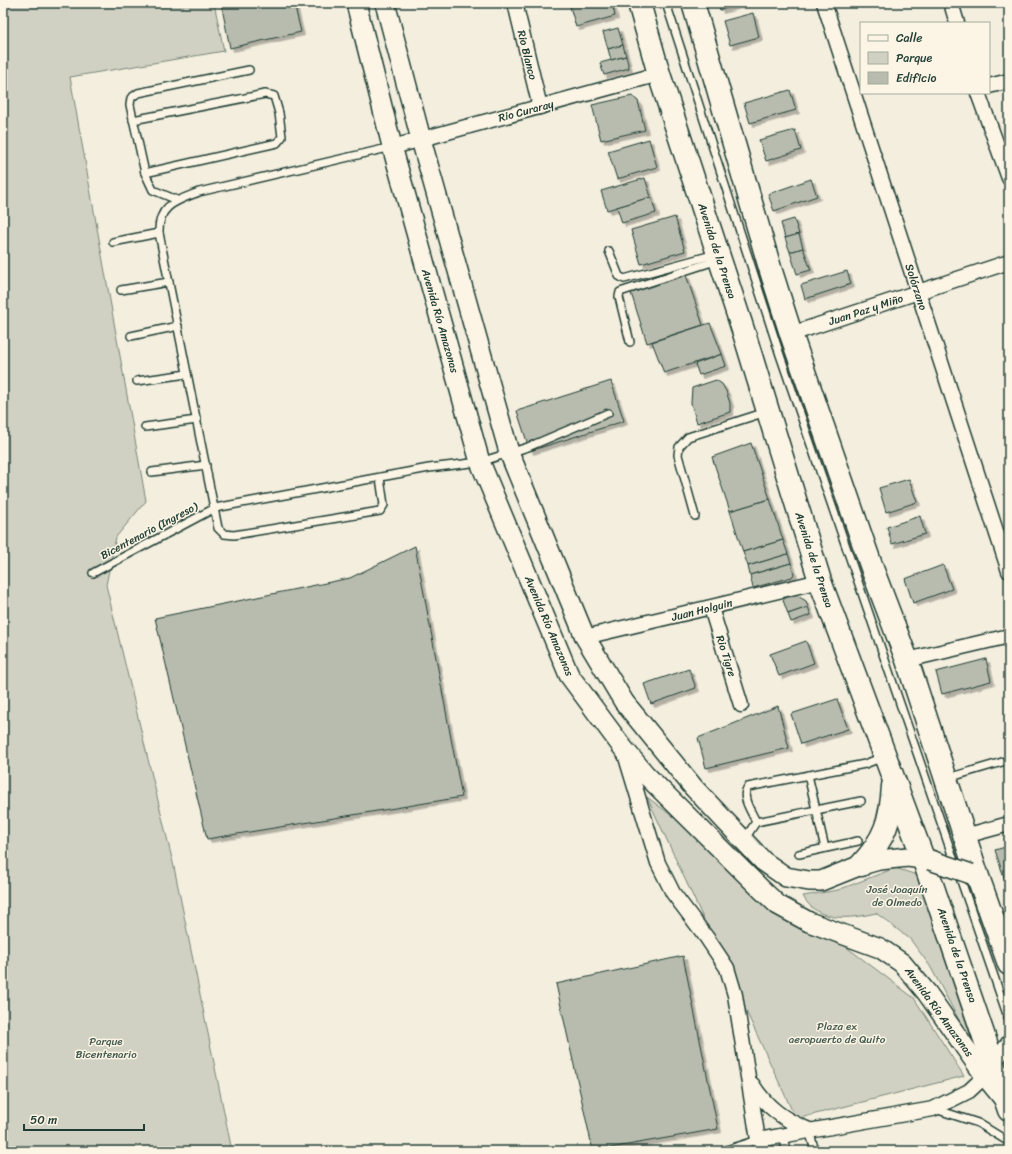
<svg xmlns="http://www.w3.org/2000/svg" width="1012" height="1154" viewBox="0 0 1012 1154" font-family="Sriracha,sans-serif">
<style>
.green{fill:#d0d1c2;stroke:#78877b}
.building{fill:#b8bcae;stroke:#1f3d34;filter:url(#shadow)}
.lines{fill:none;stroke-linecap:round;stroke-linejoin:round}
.service-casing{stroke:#1f3d34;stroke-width:10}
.minor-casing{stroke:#1f3d34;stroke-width:17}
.secondary-casing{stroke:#1f3d34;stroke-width:22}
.primary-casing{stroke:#1f3d34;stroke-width:25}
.service{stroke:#fcf5e5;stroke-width:7}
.minor{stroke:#fcf5e5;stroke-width:14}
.secondary{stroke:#fcf5e5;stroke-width:19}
.primary{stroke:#fcf5e5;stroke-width:22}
.secondary-bridge-casing{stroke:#1f3d34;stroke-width:22;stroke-linecap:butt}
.secondary-bridge{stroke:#fcf5e5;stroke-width:19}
.labels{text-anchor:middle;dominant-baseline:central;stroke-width:3;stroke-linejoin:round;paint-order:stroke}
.street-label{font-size:11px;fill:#1f3d34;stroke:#fcf5e5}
.park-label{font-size:11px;fill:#425b50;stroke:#fcf5e5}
</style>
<defs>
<filter id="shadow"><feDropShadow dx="3.5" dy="3.5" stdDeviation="0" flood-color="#0004"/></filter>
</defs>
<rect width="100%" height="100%" fill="#f3eede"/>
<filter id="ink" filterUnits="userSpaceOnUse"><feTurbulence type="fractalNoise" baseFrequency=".025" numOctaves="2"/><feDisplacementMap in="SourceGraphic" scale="8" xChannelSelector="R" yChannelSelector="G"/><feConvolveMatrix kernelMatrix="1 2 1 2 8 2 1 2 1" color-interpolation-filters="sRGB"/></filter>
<g filter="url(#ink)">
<g class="green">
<path d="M3,3H214L224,51L70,77L146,501L116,537L106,585L174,867L232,1151H3Z"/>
<path d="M647,797L914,998L964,1076L796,1119Z"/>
<path d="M895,868L917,875L976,1052L930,966L910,939L876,913C850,919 817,923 803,896L838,890Z"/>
</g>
<g class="building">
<path d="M221,3H294L301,32L230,48Z"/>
<path d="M569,3H612L615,16L576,27Z"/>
<path d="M718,3H744L720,10Z"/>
<path d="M753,13L759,37L730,45L723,21Z"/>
<path d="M618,28L623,45L608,49L603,32Z"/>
<path d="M623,45L626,56L611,60L608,49Z"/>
<path d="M626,56L629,68L604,75L600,63Z"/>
<path d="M790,90L796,110L750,123L744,103Z"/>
<path d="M632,96L638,101L645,130L601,140L592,105Z"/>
<path d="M795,130L801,150L766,161L759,140Z"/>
<path d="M649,139L657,167L617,179L608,151Z"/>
<path d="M645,178L651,197L607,210L601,191Z"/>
<path d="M811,179L817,196L774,211L768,194Z"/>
<path d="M651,197L656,213L622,223L617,207Z"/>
<path d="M675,217L685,251L641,264L631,230Z"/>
<path d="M794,219L799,234L785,238L781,223Z"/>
<path d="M799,234L803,248L790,252L785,238Z"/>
<path d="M803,248L811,270L797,274L790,252Z"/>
<path d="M847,271L851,284L805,299L801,285Z"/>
<path d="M686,275L703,325L647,343L631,293Z"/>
<path d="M710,323L722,354L664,373L652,342Z"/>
<path d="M722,354L726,366L699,375L695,364Z"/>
<path d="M716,380L722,384L726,391L730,403V412L697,423L691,403L692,388Z"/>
<path d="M611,381L624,421L530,451L517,411Z"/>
<path d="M751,443L770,499L730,511L712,457Z"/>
<path d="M909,479L917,502L886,512L879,488Z"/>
<path d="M770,499L783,540L743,552L730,511Z"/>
<path d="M920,516L925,534L892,544L887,527Z"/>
<path d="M783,540L788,554L748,566L743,552Z"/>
<path d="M415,546L462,797L207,839L155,618L350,578Z"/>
<path d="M788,554L791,563L750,575L748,566Z"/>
<path d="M791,563L794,574L792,577L753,588L750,575Z"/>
<path d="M943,565L952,589L913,603L905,579Z"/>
<path d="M798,596L806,601L808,607L788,614L783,600L787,597Z"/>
<path d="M808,607L811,615L791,622L788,614Z"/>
<path d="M806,641L814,663L779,676L770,654Z"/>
<path d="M986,659L991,681L942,694L936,672Z"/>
<path d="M689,669L696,688L651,704L644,684Z"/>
<path d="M837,699L848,729L801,744L791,714Z"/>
<path d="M778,706L789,748L706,768L698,738Z"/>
<path d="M1009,846V893L995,850Z"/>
<path d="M683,956L718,1129L593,1151L556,984Z"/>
</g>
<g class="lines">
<defs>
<g id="service">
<path d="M666,3L780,355L1009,1020"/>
<path d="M133,120L265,94L274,96L279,113L282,137L277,143L145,173"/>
<path d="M177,200L153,190L145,173L130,105L131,98L138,93L249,70"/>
<path d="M113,242L159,233"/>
<path d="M609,251L619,276L624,279L716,254"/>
<path d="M121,290L169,282"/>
<path d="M131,336L178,326"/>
<path d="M630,342L619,297L620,292L718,260"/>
<path d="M137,381L187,374"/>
<path d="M145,427L197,420"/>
<path d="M152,472L206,465"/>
<path d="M380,478L384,505L380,511L234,535L224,534L218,528L159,233C158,205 176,201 199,192L392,147"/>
<path d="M695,516L678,455L679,447L688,437L766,412"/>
<path d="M93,573L215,508L429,468L480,462L528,447L608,413"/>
<path d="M808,775L825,848"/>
<path d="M948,778L1009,760"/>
<path d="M756,822L861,801"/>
<path d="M744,840L756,822C752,812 740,797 748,787L865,764L883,757"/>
<path d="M799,854L858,841"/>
<path d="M935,1109L978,1123L1009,1142"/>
<path d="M809,1130L815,1151"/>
<path d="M783,1136L786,1151"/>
<path d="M723,1151L758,1140L759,1151"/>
</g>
<g id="minor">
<path d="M515,3L540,107"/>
<path d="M824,3L1009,571"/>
<path d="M951,3L957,23"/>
<path d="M989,86L1009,81"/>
<path d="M978,93L1009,178"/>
<path d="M393,147L659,74"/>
<path d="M791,334L1009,262"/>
<path d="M711,608L741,705"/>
<path d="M585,637L820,581"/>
<path d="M907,660L1009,636"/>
<path d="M625,754L658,863L673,893L707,938L727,968L735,995L758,1140L933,1109L969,1091L985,1076L1009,1042"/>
<path d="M965,836L1009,824"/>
<path d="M752,1084C766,1107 784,1120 809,1130"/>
</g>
<g id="secondary">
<path d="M356,3L393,150L480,462L569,675L623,748L645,774L761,889L778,905L809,922L880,948L902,963L927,993L985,1076L1003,1098"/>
<path d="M385,3L422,143L509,452L585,637L624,702L694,788L763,861L786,877L809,881H821L861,865L879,860L908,857L930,860"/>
</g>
<g id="primary">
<path d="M639,3L659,74L744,333L820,581L923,858L1009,1110"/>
<path d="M693,3L770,268L791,334L873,571L907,660L978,877L1009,964"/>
<path d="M861,865C885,839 891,820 893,786"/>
</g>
</defs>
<use href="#service" class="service-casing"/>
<use href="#minor" class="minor-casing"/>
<use href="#secondary" class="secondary-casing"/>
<use href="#primary" class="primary-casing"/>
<use href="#service" class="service"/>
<use href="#minor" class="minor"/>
<use href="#secondary" class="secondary"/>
<use href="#primary" class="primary"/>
<defs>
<path id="secondary-bridge" d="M930,860L971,874"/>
</defs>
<use href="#secondary-bridge" class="secondary-bridge-casing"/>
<use href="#secondary-bridge" class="secondary-bridge"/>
</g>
</g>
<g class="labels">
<g class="street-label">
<text transform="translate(527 55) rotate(76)">Rio Blanco</text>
<text transform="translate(526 111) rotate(-15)">Rio Curaray</text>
<text transform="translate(717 251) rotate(72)">Avenida de la Prensa</text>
<text transform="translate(916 287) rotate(72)">Solórzano</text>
<text transform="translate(866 310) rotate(-18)">Juan Paz y Miño</text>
<text transform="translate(440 321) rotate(74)">Avenida Río Amazonas</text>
<text transform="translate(149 531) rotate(-28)">Bicentenario (Ingreso)</text>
<text transform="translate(814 560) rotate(72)">Avenida de la Prensa</text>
<text transform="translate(702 610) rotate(-14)">Juan Holguin</text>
<text transform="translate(549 626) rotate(67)">Avenida Río Amazonas</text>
<text transform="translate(726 656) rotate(72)">Rio Tigre</text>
<text transform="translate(957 955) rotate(71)">Avenida de la Prensa</text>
<text transform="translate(939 1012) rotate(54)">Avenida Río Amazonas</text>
</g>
<g class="park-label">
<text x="897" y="889">José Joaquín<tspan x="897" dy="13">de Olmedo</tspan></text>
<text x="837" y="1026">Plaza ex<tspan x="837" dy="13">aeropuerto de Quito</tspan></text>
<text x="106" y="1041">Parque<tspan x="106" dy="13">Bicentenario</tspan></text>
</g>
</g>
<rect width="1012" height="1154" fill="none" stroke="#fcf5e5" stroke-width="16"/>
<rect x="8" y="8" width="996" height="1138" fill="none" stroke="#1f3d34" stroke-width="1.5" filter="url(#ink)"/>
<rect x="860" y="22" width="130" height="72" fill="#fcf5e5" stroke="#a4ab9e"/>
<rect x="868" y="35" width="20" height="6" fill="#fcf5e5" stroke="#a4ab9e"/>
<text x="896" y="42" font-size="12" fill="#1f3d34">Calle</text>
<rect x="868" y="52" width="20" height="12" fill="#d0d1c2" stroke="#a4ab9e"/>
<text x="896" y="62" font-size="12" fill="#1f3d34">Parque</text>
<rect x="868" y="72" width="20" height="12" fill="#b8bcae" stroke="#a4ab9e"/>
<text x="896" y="82" font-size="12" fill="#1f3d34">Edificio</text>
<path d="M24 1124v6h120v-6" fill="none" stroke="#1f3d34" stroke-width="2"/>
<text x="30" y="1124" font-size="12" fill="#1f3d34" stroke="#fcf5e5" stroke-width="3" paint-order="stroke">50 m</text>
</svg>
